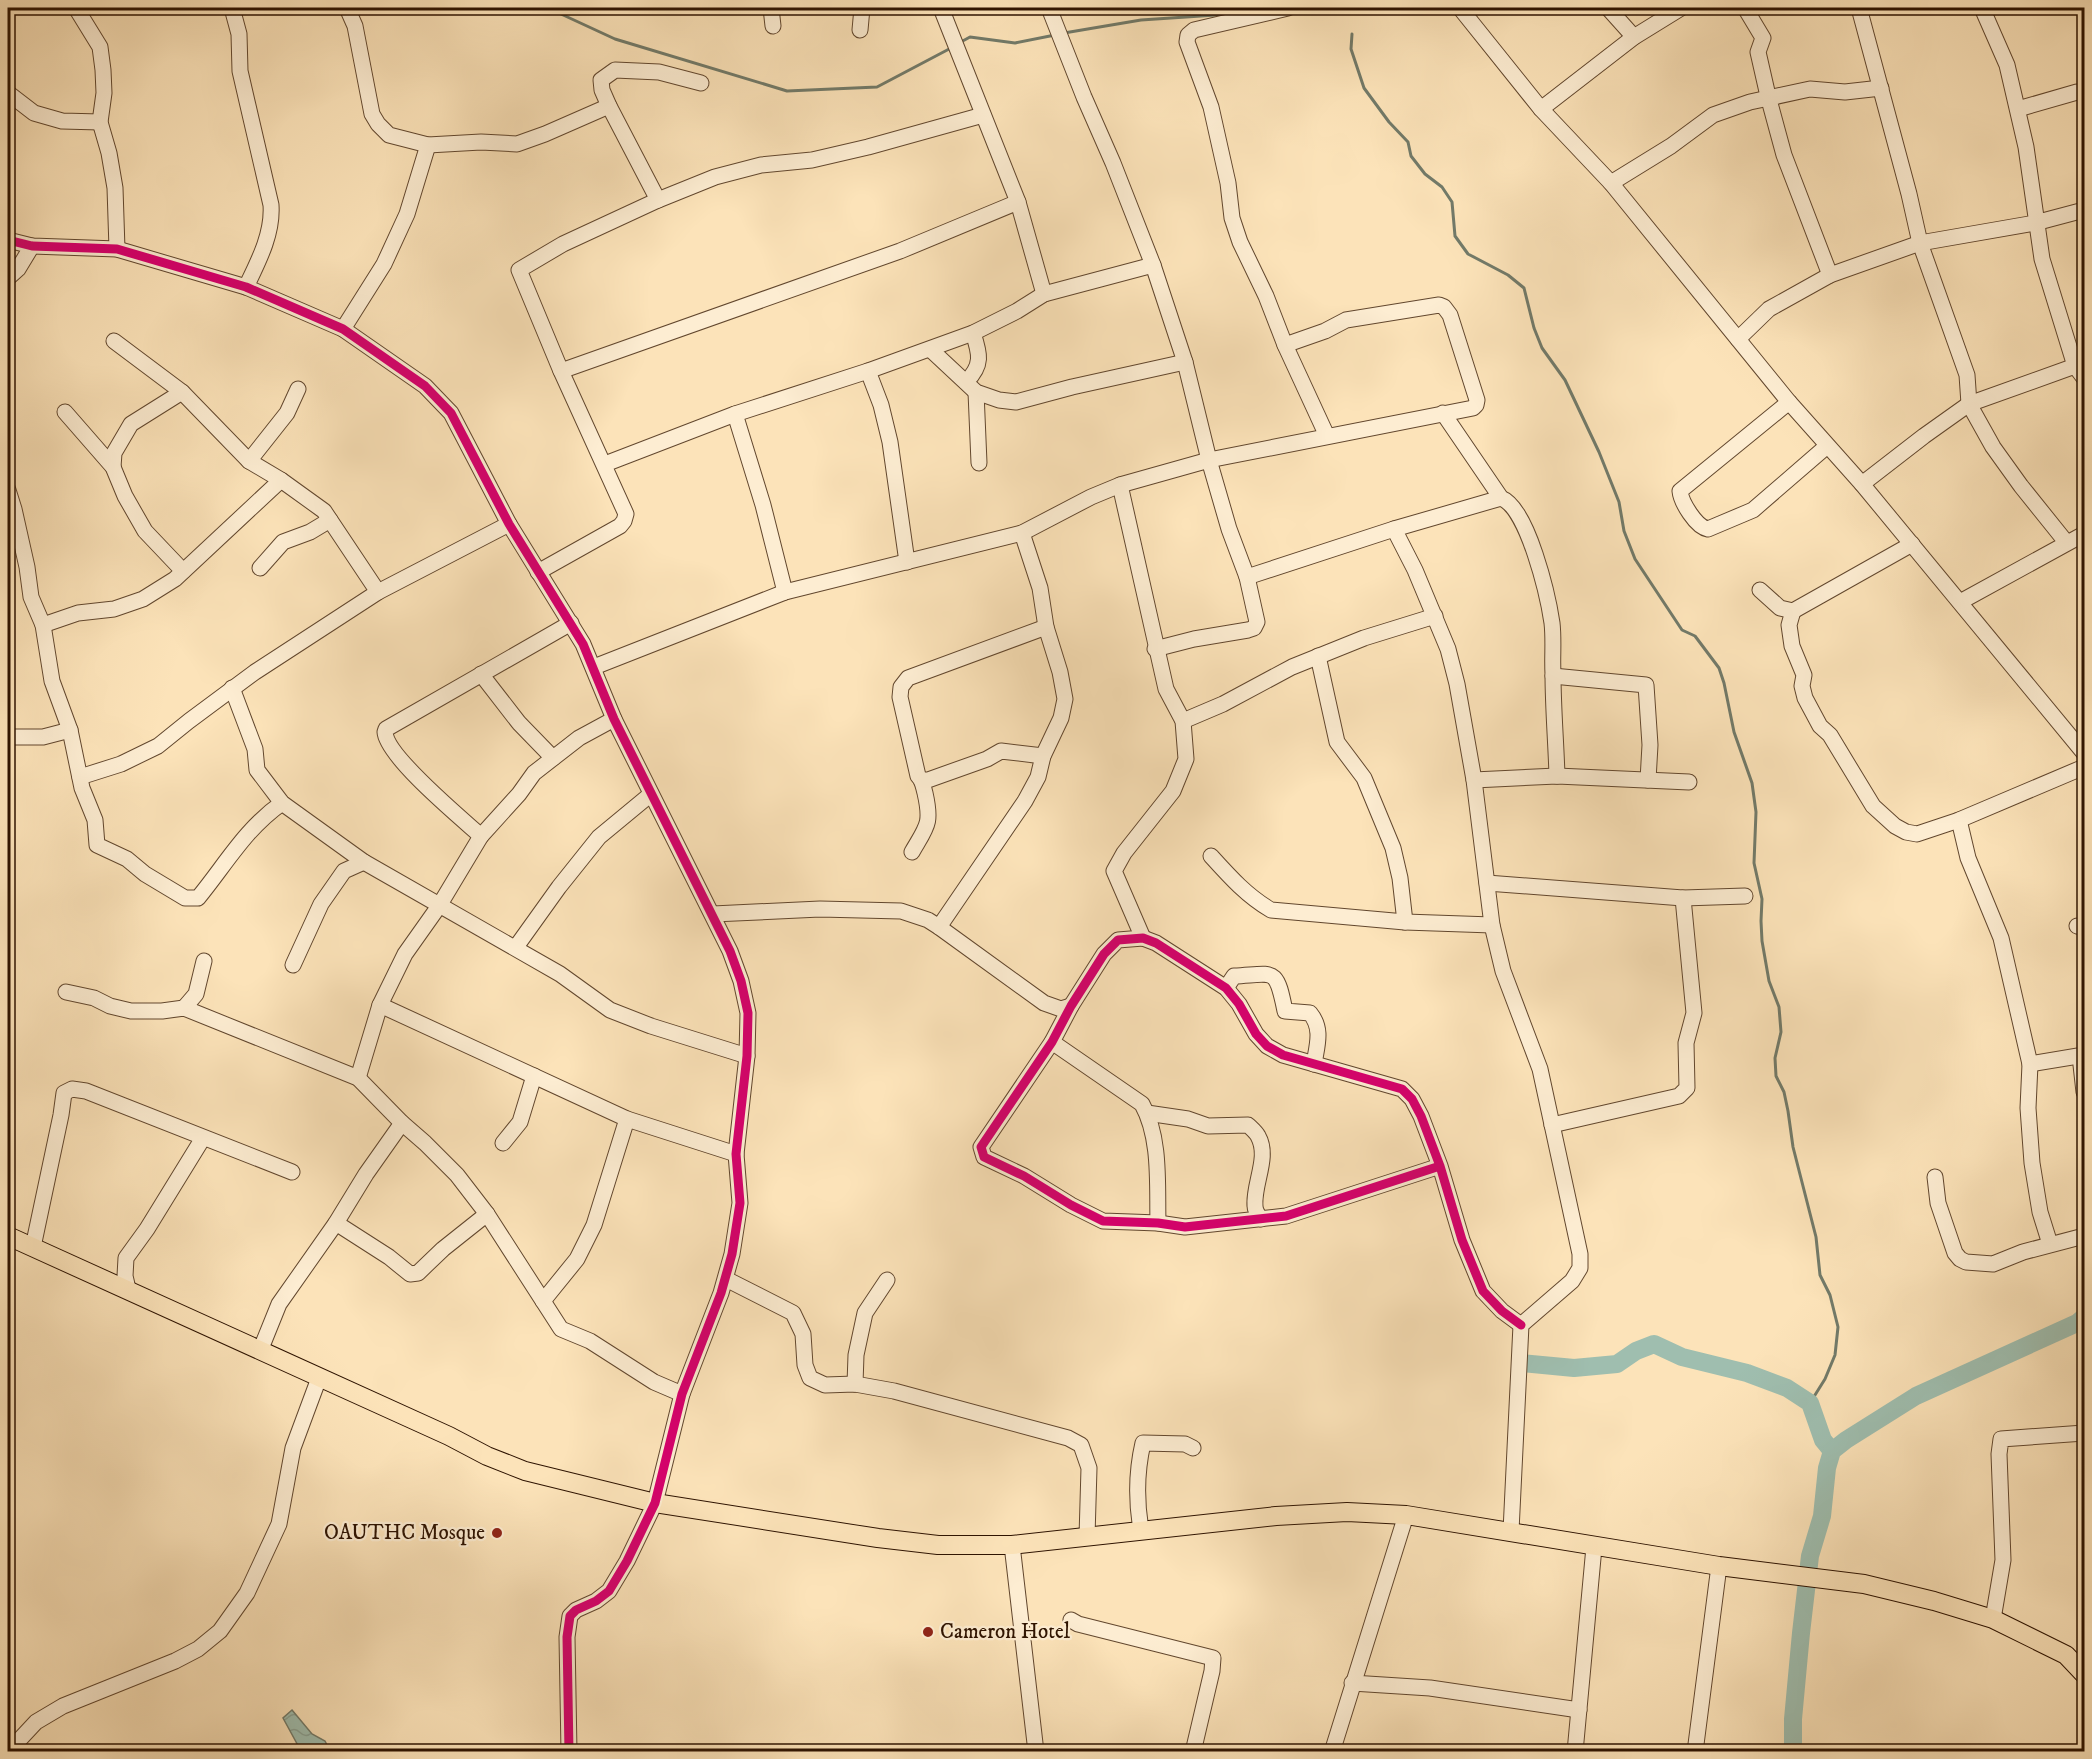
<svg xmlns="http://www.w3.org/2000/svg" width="2092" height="1759" viewBox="0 0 2092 1759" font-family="'IM FELL DW Pica',serif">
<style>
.water{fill:url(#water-waves);stroke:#727a69;stroke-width:1.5}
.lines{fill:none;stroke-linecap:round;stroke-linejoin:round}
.stream{stroke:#727a69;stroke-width:3}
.river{stroke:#9fbeaf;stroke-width:18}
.minor-casing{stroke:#62472e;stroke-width:17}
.major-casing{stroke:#2e1300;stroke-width:20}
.minor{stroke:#fdedd2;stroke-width:15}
.major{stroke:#fce3b9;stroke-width:18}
.cycleway-casing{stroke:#fdedd2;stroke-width:13}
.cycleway{stroke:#d6006c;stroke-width:9}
.poi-dot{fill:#8f2418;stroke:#fdedd2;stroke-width:2}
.labels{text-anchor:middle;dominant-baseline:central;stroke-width:4.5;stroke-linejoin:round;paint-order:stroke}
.poi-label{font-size:21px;fill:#2e1300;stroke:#fdedd2;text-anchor:end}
</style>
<defs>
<pattern id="water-waves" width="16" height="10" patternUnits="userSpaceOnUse" patternTransform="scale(1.5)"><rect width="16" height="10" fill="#9fbeaf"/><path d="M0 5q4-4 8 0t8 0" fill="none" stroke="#89a295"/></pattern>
</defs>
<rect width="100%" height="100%" fill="#fce3b9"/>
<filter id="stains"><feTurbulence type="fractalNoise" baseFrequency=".00333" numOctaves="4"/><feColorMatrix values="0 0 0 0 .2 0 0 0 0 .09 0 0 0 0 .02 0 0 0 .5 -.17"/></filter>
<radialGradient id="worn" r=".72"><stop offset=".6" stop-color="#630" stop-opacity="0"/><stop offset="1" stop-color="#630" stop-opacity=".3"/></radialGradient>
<path class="water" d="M292,1710L312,1734L325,1741L330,1751H301L283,1718Z"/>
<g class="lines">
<g class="stream">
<path d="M548,8L615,39L787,91L877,87L951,48"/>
<path d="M1064,33L1141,20L1216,15L1235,8"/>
<path d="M1352,34L1351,49L1364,88L1389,122L1408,142L1411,156L1425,174L1442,187L1452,202L1455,236L1468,254L1508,275L1524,288L1534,328L1542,348L1565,380L1599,452L1619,502L1624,531L1635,559L1682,630L1695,636L1719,668L1724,683L1734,732L1752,783L1756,812L1754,863L1762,899L1761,921L1762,941L1769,981L1779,1007L1781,1032L1775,1058L1776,1076L1784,1092L1788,1111L1793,1147L1816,1237L1820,1275L1830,1295L1838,1327L1835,1355L1825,1379L1810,1403"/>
<path d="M959,43L970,37L1015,43L1055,35"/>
</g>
<g class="river">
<path d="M1522,1363L1574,1368L1617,1364L1636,1351L1654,1344L1682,1357L1747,1373L1787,1388L1810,1403L1823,1440L1832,1451"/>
<path d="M1793,1752V1719L1801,1633L1810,1556L1822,1516L1827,1468L1832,1451L1846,1440L1916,1396L2077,1323L2084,1317"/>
</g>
<defs>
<g id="minor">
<path d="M76,8L100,47L103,70L104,93L100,122L109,153L115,188L117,249"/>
<path d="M232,8L239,34L240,71L271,205C273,234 258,262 246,287"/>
<path d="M347,8L355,26L372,114L378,124L389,135L428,145L481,142L517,144L545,134L609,106"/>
<path d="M771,8L773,26"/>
<path d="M941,8L1018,202L1044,294"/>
<path d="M1049,8L1084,97L1113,163L1153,265L1185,362L1209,460L1229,529L1247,577L1257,622L1254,628L1248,630L1194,639L1155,649"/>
<path d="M1288,8L1194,30L1188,35L1187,42L1211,107L1228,183L1232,218L1240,242L1266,296L1285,345L1327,436"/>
<path d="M1460,8L1541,109L1611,183L1789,402L1862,484L2084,753"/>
<path d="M1608,8L1634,37"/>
<path d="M1745,8L1763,38L1758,52L1768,96L1784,155L1830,275"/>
<path d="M1859,8L1909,194L1920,243L1967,375L1969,404L1993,447L2021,486L2066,542"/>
<path d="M1982,8L2007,65L2026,147L2042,259L2075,366L2084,378"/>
<path d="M860,30L862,8"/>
<path d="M8,93L34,113L62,121L100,122"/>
<path d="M1541,109L1634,37L1681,8"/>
<path d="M2018,109L2077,92"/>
<path d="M1611,183L1671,146L1713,115L1750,102L1810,89L1845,92L1881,88"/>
<path d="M658,200L609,106L602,90L601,80L615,70L659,72L701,83"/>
<path d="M8,240L32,246L117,249L246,287L343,329L425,386L451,413L509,524L583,644L614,719L730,951L741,981L748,1013L747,1056L736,1154L740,1203L732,1254L721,1293L682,1394L655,1503L627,1561L609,1591L596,1601L576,1610L570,1616L567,1637L569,1752"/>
<path d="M8,278L18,269L32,246"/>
<path d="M343,329L384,264L407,214L428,145"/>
<path d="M1738,339L1769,309L1830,275L1920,243L2035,223L2084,210"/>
<path d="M114,341L182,392L249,461L281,480L324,511L378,592"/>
<path d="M930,349L976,392L999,400L1016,402L1072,387L1185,362"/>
<path d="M561,371L900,251L1018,202"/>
<path d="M868,371L881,405L890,442L907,562"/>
<path d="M966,382C983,365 980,354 973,333"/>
<path d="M976,392L979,463"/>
<path d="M1789,402L1680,491C1681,502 1696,527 1708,529L1753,510L1827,446"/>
<path d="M65,412L113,467L125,496L145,531L183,571"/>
<path d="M1443,413L1501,498C1528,508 1548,596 1552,623C1554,640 1552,658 1553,674C1553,708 1556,742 1557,776"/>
<path d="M735,414L763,505L785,592"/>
<path d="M249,461L287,413L298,389"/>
<path d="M605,464L735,414L868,371L973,333L1017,311L1044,294L1153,265"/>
<path d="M113,467L114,453L131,424L182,392"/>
<path d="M1862,484L1924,436L1969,404L2075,366L2084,359"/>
<path d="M1120,485L1166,689L1183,721L1186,759L1173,791L1124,853L1114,871L1143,938"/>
<path d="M8,490L14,509L27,567L31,597L43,625L52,681L70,730L82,788L95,820L97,845L127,859L145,874L185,898H198C226,864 245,829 282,803"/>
<path d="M1394,529L1415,570L1448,649L1457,684L1474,780L1492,925L1503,971L1540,1069L1580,1254V1268L1572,1281L1521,1325L1511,1531"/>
<path d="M260,568L283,542L310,532L330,520"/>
<path d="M538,572L620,526L624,521L626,514L561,371L519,270L563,244L658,200L715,177L761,165L812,160L868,147L983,115"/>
<path d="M1247,577L1394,529L1501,498"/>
<path d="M1760,590L1780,608L1793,611L1912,544"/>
<path d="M1960,602L2084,534"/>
<path d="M1793,611L1789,625L1792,646L1804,675L1802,686L1805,698L1820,726L1830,735L1873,806L1895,826L1906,832L1917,834L1959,820L2084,767"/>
<path d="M43,625L78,613L114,609L143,599L175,579L281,480"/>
<path d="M1318,656L1337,742L1364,778L1393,848L1400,878L1405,922"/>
<path d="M594,667L785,592L1022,533L1091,497L1120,485L1209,460L1473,408L1476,405L1477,400L1450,315L1444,307L1439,305L1346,320L1325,331L1285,345"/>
<path d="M481,674L519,723L553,758"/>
<path d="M1553,676L1646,685L1650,745L1648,780"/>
<path d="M232,688L255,749L257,770L282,803L364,862L560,974L610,1010L651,1026L747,1056"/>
<path d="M1183,721L1223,704L1292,667L1364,638L1435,616"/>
<path d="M8,737H43L70,730"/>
<path d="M80,777L121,764L158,746L189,721L255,672L378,592L509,524"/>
<path d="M922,780H928L987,759L1001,751L1043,756"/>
<path d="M1474,780L1557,776L1689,782"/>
<path d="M1959,820L1968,858L2001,938L2030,1064L2028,1108L2032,1163L2040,1212L2050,1244"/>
<path d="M481,836C461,818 386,756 385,732L386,729L571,623"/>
<path d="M912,852C927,826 932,824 925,793C923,786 923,781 918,776L900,697L901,687L908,678L1046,627"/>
<path d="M1211,856C1230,877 1247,896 1271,910L1405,922L1492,925"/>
<path d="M1487,883L1683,898L1745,896"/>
<path d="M713,914L820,909L901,911L928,920L939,927L1044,1003L1061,1009L1071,1006"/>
<path d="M2077,926L2084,927"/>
<path d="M939,927L1025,801L1038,777L1043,756L1061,718L1065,699L1060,672L1046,627L1040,588L1022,533"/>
<path d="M516,947L559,887L599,837L651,794"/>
<path d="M293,965L321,904L344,871L364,862"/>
<path d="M1226,988L1234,976C1275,974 1276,966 1285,1011L1310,1013C1323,1029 1317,1045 1314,1064"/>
<path d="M66,992L94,998L110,1006L131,1011H162L184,1008L358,1078L402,1123L425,1143L457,1175L487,1214L561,1329L590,1341L654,1382L682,1394"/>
<path d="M380,1005L627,1119L736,1154"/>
<path d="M184,1008L196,994L204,961"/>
<path d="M1052,1042L1142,1104C1161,1138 1157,1185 1158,1223"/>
<path d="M2080,1056L2084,1092"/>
<path d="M2030,1064L2084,1055"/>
<path d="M358,1078L380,1005L405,954L439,906L481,836L519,794L534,773L579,738L614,719"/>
<path d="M1147,1113L1188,1119L1208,1126L1248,1125C1251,1128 1256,1132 1258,1136C1270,1157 1253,1184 1255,1206C1255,1211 1258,1215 1261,1219"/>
<path d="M1552,1125L1679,1096L1687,1088L1686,1043L1694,1013L1683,898"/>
<path d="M503,1143L520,1122L534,1076"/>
<path d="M1440,1166L1286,1216L1185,1227L1158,1223L1103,1221L1071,1205L1024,1176L984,1157L981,1147L1052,1042L1071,1006L1104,954L1118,940L1143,938L1156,943L1226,988L1239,1004L1256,1034L1267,1046L1283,1055L1402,1089L1412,1099L1421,1116L1440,1166L1462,1240L1483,1291L1502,1311L1521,1325"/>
<path d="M1935,1177L1938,1203L1955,1253L1960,1259L1966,1262L1993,1264L2023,1252L2084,1236"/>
<path d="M336,1223L389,1257L410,1274L418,1273L443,1249L487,1214"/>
<path d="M33,1247L61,1115L64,1093L72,1089L86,1091L292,1172"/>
<path d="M726,1279L793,1313L803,1334L805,1365L810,1378L825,1385L855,1384L894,1391L1068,1438L1081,1445L1089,1468L1087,1537"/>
<path d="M128,1289L125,1276L126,1258L147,1229L203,1138"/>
<path d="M543,1301L577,1259L594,1225L627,1119"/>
<path d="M260,1351L279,1304L336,1223L366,1174L402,1123"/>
<path d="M855,1384L856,1355L865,1313L887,1280"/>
<path d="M1141,1530C1136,1500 1136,1473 1143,1443L1185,1444L1193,1448"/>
<path d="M1012,1545L1036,1752"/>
<path d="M1993,1619L2003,1560L1999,1454L2001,1439L2084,1433"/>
<path d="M1071,1620L1078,1624L1213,1658L1212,1671L1193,1752"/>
<path d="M1352,1683L1430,1688L1579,1710"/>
<path d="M8,1752L36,1722L63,1706L175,1661L198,1649L220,1631L247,1593L279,1524L293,1448L319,1378"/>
<path d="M1332,1752L1406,1515"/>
<path d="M1575,1752L1594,1547"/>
<path d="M1695,1752L1719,1566"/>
</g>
<path id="major" d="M8,1236L449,1436L487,1456L525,1471L655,1503L878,1538L938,1545H1012L1276,1516L1347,1512L1406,1515L1719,1566L1864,1584L1934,1601L1993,1619L2066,1655L2084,1674"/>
</defs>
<use href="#minor" class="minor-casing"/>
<use href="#major" class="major-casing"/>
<use href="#minor" class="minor"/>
<use href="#major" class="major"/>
<defs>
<g id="cycleway">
<path d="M8,240L32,246L117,249L246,287L343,329L425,386L451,413L509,524L583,644L614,719L730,951L741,981L748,1013L747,1056L736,1154L740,1203L732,1254L721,1293L682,1394L655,1503L627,1561L609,1591L596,1601L576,1610L570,1616L567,1637L569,1752"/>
<path d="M1440,1166L1286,1216L1185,1227L1158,1223L1103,1221L1071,1205L1024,1176L984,1157L981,1147L1052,1042L1071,1006L1104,954L1118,940L1143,938L1156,943L1226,988L1239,1004L1256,1034L1267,1046L1283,1055L1402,1089L1412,1099L1421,1116L1440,1166L1462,1240L1483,1291L1502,1311L1521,1325"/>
</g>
</defs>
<use href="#cycleway" class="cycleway-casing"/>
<use href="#cycleway" class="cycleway"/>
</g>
<g class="poi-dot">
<circle cx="497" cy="1533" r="6"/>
<circle cx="928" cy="1632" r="6"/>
</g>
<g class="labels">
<g class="poi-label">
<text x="485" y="1533">OAUTHC Mosque</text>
<text x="940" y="1632" text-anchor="start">Cameron Hotel</text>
</g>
</g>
<rect width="2092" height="1759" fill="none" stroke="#fce3b9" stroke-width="30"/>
<rect x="9" y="9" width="2074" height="1741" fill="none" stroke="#2e1300" stroke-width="3"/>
<rect x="15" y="15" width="2062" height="1729" fill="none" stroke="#2e1300" stroke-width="1.5"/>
<rect width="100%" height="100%" filter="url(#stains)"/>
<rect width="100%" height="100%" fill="url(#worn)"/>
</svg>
